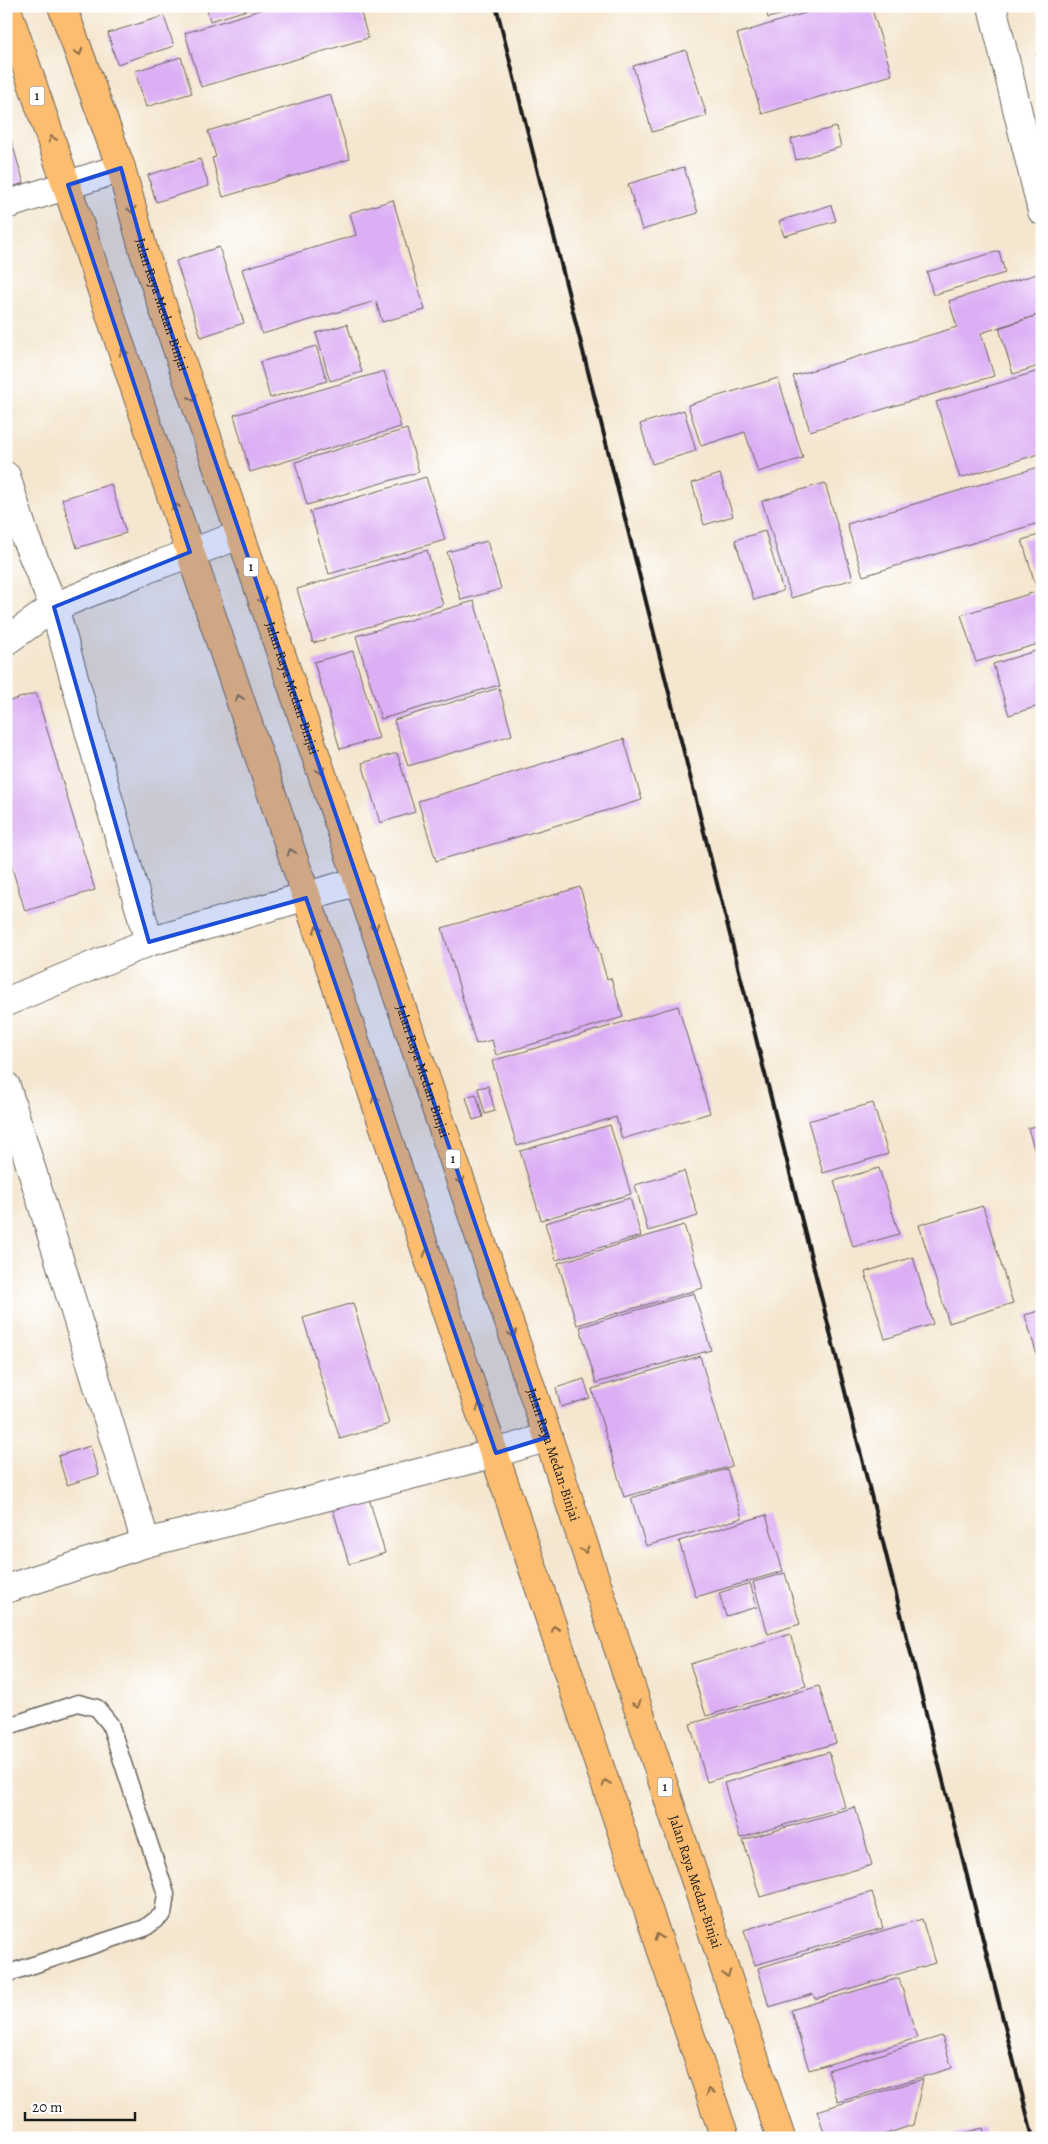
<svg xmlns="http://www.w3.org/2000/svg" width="1048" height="2144" viewBox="0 0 1048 2144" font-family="Alegreya,serif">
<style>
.building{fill:#dcaff4}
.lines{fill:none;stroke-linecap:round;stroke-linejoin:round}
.service-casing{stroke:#68635b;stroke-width:19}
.minor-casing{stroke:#68635b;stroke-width:30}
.primary-casing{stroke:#68635b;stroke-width:30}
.service{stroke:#fff;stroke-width:16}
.minor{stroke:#fff;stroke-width:28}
.primary{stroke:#fcbd6f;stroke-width:28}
.rail{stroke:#1c1c1c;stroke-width:4}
.oneway{stroke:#8c6c46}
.marked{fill:#1d4ed8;fill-opacity:0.2;stroke:#1d4ed8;stroke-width:4;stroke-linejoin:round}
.labels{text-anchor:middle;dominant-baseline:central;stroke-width:4;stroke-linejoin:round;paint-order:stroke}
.shield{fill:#fff;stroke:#606060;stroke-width:1}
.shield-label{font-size:12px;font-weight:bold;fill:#1c1c1c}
.street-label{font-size:14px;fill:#1c1c1c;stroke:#fff}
</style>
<rect width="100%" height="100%" fill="#fff"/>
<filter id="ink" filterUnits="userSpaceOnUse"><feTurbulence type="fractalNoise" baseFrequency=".02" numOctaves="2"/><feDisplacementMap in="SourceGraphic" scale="10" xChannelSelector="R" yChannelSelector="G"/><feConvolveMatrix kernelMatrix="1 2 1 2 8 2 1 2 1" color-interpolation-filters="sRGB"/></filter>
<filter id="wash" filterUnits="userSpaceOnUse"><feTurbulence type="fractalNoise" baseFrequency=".0096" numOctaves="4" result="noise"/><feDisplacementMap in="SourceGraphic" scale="20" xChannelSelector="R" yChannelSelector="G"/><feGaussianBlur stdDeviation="1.12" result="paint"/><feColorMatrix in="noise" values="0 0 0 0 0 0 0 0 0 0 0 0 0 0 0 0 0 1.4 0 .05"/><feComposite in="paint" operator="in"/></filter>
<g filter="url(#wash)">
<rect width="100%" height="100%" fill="#f4e6cf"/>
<g id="blocks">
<g class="building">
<path d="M206,6H257V7L210,21Z"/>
<path d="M273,6H359L368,38L201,87L185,33Z"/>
<path d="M765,6H799L800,10L768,18Z"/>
<path d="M828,6H871L892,75L762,114L737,34Z"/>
<path d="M164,16L174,46L117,64L108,33Z"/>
<path d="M686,50L707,116L652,132L633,66Z"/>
<path d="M1042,52V71H1041L1036,53Z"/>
<path d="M181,57L192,93L146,107L135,71Z"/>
<path d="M330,94L350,159L223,197L212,158L216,157L208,131Z"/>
<path d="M6,124L24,183L6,189Z"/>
<path d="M836,127L841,147L796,160L791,139Z"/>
<path d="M200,159L209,186L156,202L148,175Z"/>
<path d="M684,167L698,213L642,230L628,184Z"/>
<path d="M393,200L425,310L382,322L376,301L262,334L242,269L356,235L350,213Z"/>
<path d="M831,205L836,221L784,236L779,221Z"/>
<path d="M219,247L244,323L201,337L176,261Z"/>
<path d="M999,251L1005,273L933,295L927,272Z"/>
<path d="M1037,274L1042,290V365L1013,374L999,328L1038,315L981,333L994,376L810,431L793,376L957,327L949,301Z"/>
<path d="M347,324L362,372L330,381L316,333Z"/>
<path d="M316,346L327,381L270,398L260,362Z"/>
<path d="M1042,370V453L960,478L936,402Z"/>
<path d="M384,371L401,427L250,472L234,415Z"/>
<path d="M778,378L803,458L758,472L745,432L701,446L688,405Z"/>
<path d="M684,410L696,451L652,464L640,424Z"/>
<path d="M407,429L419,472L307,505L295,462Z"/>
<path d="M1042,466V522L863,576L847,524Z"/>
<path d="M720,474L733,516L704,525L692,483Z"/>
<path d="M426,477L445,540L329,574L310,511Z"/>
<path d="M825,483L853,579L791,598L762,501Z"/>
<path d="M111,484L126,533L77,548L62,499Z"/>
<path d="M765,531L783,591L754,600L735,540Z"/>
<path d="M1042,534V586L1036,587L1022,540Z"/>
<path d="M487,541L501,589L461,600L447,552Z"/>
<path d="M427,550L443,605L313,643L297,589Z"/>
<path d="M1042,590V643L976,662L961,615Z"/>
<path d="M474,601L499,685L381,719L356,636Z"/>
<path d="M1042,649V705L1009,715L993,664Z"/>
<path d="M353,651L379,738L340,749L314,662Z"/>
<path d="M499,688L512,735L408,766L394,720Z"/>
<path d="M36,693L95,890L25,911L6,848V702Z"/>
<path d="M624,739L642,800L436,861L418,801Z"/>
<path d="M397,753L415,812L380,823L362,763Z"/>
<path d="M6,885L11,898L6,899Z"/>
<path d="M580,887L607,979L611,978L623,1017L496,1055L492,1040L476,1044L442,928Z"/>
<path d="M678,1006L710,1113L622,1139L616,1117L517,1146L492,1061Z"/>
<path d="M488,1086L495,1111L485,1114L478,1088Z"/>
<path d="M476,1094L483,1117L473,1120L466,1097Z"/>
<path d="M873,1103L888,1154L823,1173L808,1121Z"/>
<path d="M1042,1124V1173H1041L1028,1128Z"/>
<path d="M610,1125L631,1194L541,1220L520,1151Z"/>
<path d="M879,1168L899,1234L853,1247L834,1181Z"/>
<path d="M684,1171L698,1216L648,1231L635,1185Z"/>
<path d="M630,1198L641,1236L556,1260L545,1223Z"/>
<path d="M983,1206L1013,1303L949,1323L919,1225Z"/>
<path d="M684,1225L703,1288L577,1325L558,1263Z"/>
<path d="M913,1257L933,1324L885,1339L865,1272Z"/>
<path d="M694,1293L711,1350L596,1383L580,1327Z"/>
<path d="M353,1303L389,1424L340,1439L303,1318Z"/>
<path d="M1042,1310V1361L1039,1362L1025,1315Z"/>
<path d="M700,1356L732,1466L624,1497L592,1389Z"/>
<path d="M584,1379L590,1398L561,1407L556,1388Z"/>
<path d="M90,1446L99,1475L67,1485L58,1456Z"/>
<path d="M727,1469L742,1518L646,1546L631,1498Z"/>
<path d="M368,1495L385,1553L349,1564L332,1506Z"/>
<path d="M766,1515L783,1571L696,1597L679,1541Z"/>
<path d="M785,1573L800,1624L768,1634L753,1582Z"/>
<path d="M750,1583L757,1607L726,1616L719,1593Z"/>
<path d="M790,1634L806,1686L706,1716L690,1664Z"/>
<path d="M819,1686L836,1743L707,1782L690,1724Z"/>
<path d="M829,1752L845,1807L740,1838L724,1783Z"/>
<path d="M855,1807L872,1865L760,1897L743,1840Z"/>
<path d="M872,1892L883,1928L755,1965L744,1930Z"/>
<path d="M922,1919L935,1963L815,1999L813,1994L769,2007L758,1968Z"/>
<path d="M899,1978L917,2038L809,2070L791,2010Z"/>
<path d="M942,2036L952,2068L838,2102L828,2070Z"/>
<path d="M923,2079L913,2125L874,2138H826L817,2111Z"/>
<path d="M983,2128L986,2138H949L948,2137Z"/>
</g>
</g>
</g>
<g filter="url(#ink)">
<use href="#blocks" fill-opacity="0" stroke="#68635b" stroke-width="1"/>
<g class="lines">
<defs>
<path id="service" d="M6,1727L78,1703L97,1708L110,1724L166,1894L163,1914L145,1928L6,1974"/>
<g id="minor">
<path d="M992,6L1042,211"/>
<path d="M6,205L121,168"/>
<path d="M6,476L25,537L54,607L149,942"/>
<path d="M6,641L54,607L147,569L240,535"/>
<path d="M6,1002L149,942L359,881"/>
<path d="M6,1086L146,1543"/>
<path d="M6,1589L146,1543L496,1453L548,1437"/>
</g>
<g id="primary">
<path d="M6,6L725,2138"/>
<path id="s1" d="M62,6L121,168L144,252L548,1437L781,2138"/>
</g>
</defs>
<use href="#service" class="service-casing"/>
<use href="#minor" class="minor-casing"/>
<use href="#primary" class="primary-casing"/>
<use href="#service" class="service"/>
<use href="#minor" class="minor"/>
<use href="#primary" class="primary"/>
<path class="rail" d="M496,6L1033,2138"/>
</g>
<defs><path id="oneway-chevron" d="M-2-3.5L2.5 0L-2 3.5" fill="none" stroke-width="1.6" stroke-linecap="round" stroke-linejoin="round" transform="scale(1.25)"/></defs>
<g class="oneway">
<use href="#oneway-chevron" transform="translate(79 52) rotate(70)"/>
<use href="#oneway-chevron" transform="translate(52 139) rotate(-109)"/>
<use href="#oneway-chevron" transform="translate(132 210) rotate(75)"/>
<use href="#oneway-chevron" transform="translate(123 352) rotate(-109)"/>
<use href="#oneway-chevron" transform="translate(193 398) rotate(71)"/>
<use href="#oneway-chevron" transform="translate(175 506) rotate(-109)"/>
<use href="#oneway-chevron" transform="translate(263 601) rotate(71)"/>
<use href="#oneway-chevron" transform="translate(239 698) rotate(-109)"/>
<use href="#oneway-chevron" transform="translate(321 771) rotate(71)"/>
<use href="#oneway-chevron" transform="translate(291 852) rotate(-109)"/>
<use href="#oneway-chevron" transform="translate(375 927) rotate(71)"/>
<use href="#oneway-chevron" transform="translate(317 929) rotate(-109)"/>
<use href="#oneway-chevron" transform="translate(375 1099) rotate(-109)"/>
<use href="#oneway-chevron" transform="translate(461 1181) rotate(71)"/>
<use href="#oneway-chevron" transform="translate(427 1253) rotate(-109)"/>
<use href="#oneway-chevron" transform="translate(513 1334) rotate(71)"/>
<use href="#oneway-chevron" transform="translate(480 1407) rotate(-109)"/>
<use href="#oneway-chevron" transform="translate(585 1550) rotate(72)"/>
<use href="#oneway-chevron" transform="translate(555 1629) rotate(-109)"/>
<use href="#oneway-chevron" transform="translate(637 1704) rotate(72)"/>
<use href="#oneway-chevron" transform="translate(606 1783) rotate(-109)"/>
<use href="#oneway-chevron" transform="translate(658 1937) rotate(-109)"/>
<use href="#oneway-chevron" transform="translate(727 1974) rotate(72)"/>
<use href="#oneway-chevron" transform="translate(710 2092) rotate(-109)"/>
</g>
</g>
<path class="marked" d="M121,168L144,252L548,1437L496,1453L306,898L149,942L54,607L190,552L68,185Z"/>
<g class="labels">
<g class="shield">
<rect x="29.5" y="86.5" width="15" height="19" rx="4"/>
<rect x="243.5" y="557.5" width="15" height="19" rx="4"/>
<rect x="445.5" y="1149.5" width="15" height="19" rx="4"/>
<rect x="657.5" y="1777.5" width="15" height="19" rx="4"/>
</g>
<g class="shield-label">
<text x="37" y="96">1</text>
<text x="251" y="567">1</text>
<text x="453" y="1159">1</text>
<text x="665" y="1787">1</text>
</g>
<g class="street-label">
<text stroke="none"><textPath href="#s1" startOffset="315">Jalan Raya Medan-Binjai</textPath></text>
<text stroke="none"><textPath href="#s1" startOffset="720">Jalan Raya Medan-Binjai</textPath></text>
<text stroke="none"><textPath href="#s1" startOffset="1125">Jalan Raya Medan-Binjai</textPath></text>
<text stroke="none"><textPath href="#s1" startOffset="1530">Jalan Raya Medan-Binjai</textPath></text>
<text stroke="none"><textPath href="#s1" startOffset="1980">Jalan Raya Medan-Binjai</textPath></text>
</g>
</g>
<rect width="1048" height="2144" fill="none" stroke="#fff" stroke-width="25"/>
<path d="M25 2112v8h110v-8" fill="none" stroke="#1c1c1c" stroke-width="2.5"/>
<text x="32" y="2112" font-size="15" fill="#1c1c1c" stroke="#ffffff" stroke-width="4" paint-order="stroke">20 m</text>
</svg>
